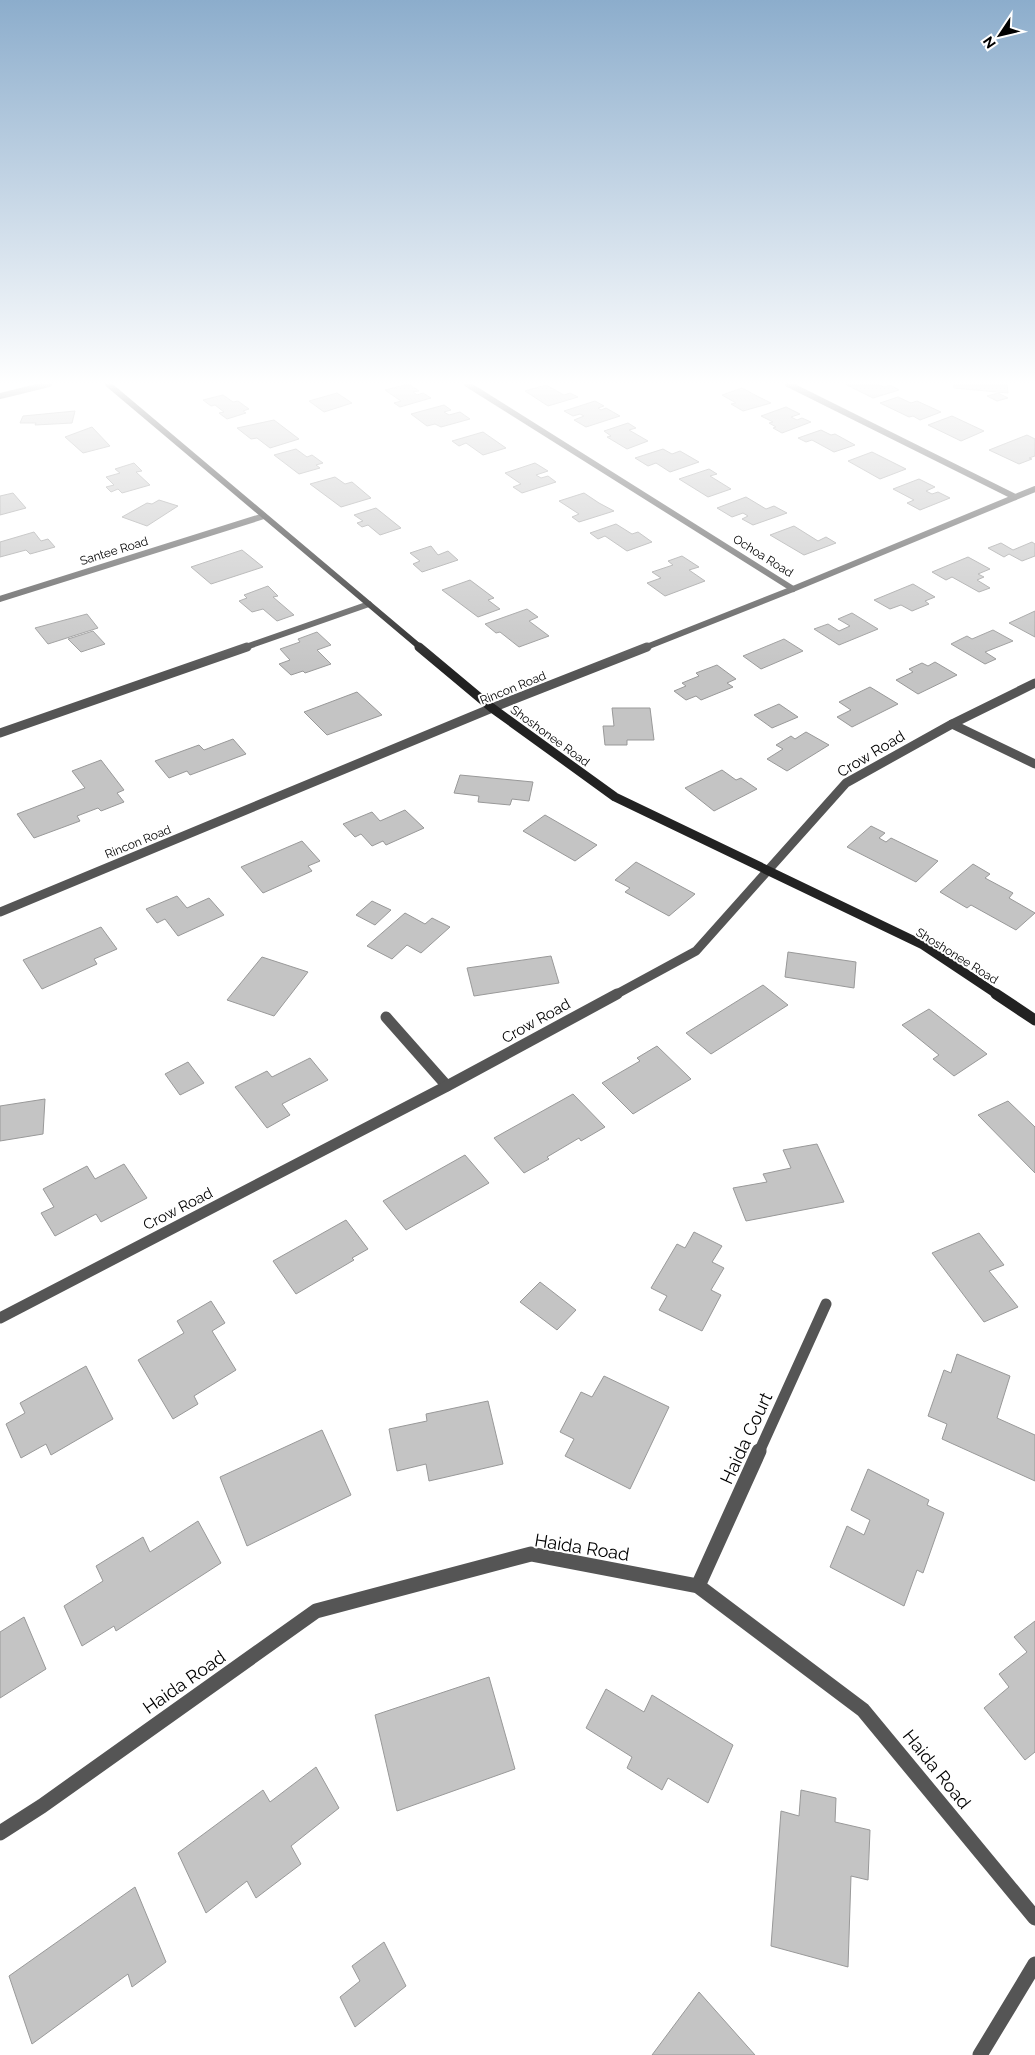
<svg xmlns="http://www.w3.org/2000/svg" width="1035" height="2055" viewBox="0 0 1035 2055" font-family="Raleway,sans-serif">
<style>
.building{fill:#c4c4c4;stroke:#999}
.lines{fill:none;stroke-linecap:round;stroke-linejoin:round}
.street-far3{stroke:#555;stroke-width:6}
.street-far2{stroke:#555;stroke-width:9}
.street-far1{stroke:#555;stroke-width:11}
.street{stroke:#555;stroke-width:15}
.secondary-far2{stroke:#222;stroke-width:6}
.secondary-far1{stroke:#222;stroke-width:9}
.secondary{stroke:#222;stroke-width:11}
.labels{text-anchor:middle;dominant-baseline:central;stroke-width:4;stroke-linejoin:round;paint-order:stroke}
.far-street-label{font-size:12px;fill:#000;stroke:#fff}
.street-label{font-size:15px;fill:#000;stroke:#fff}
.near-street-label{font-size:18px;fill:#000;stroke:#fff}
</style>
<rect width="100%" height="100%" fill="#fff"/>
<g class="building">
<path d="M409,384L419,391L413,392L417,395L423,393L431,398L400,407L394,403L401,401L385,390Z"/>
<path d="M845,384H877L884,387L890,385L899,390L873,398Z"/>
<path d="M954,384H1007L1008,393L954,388Z"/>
<path d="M546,385L564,395L570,393L578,397L548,406L525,391Z"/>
<path d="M742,388L757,396L771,403L743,411L731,404L736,403L722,395Z"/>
<path d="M337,393L352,403L324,412L309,401Z"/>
<path d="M998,393L1008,398L997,401L987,396Z"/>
<path d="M223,395L233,402L238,401L249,409L243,411L246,413L227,419L219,413L224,412L215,405L211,406L203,400Z"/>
<path d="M898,397L911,403L917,401L941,412L920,420L913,416L909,417L880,403Z"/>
<path d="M595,401L604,406L598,408L601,410L606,408L620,416L586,427L574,420L584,416L580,414L573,416L564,411Z"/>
<path d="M444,405L451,410L444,412L449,415L460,412L470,419L441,427L435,424L427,426L411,414Z"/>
<path d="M786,407L800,414L791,417L797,420L802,418L811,422L782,433L773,428L776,427L769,423L773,422L761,416Z"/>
<path d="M75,411L72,423L35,425L36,423H20L23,416Z"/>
<path d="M952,416L984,431L961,441L928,425Z"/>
<path d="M274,420L299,439L270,448L257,438L251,439L237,428Z"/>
<path d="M628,423L636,428L629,430L648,441L627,449L607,437L611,436L604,431Z"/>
<path d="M92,427L110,446L83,453L65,437Z"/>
<path d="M821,430L831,435L835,434L855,445L834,452L812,440L806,442L798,438Z"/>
<path d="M483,432L506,448L483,455L466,443L459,446L452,441Z"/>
<path d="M1027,435L1035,439V456L1029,458L1032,459L1019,464L989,450Z"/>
<path d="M296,449L307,457L312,455L323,463L316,465L320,468L299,474L274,455Z"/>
<path d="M663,449L672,454L680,451L699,462L670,472L656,463L648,466L635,458Z"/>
<path d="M872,452L906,469L880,479L848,461Z"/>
<path d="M134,463L142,471L136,472L150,485L122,493L118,489L111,492L106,487L114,485L106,477L120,473L115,469Z"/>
<path d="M535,463L548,471L536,475L541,478L548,476L556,482L522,493L513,487L521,484L505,473Z"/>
<path d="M709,469L717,474L710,476L731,489L708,497L679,479Z"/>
<path d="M335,477L345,484L352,482L371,498L341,507L310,484Z"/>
<path d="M919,479L935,487L926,491L932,494L938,492L950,498L920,510L907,503L914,500L893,489Z"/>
<path d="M13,493L26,508L0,515V496Z"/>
<path d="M584,493L599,503L614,511L579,522L572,517L579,514L559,501Z"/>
<path d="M746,497L766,509L774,506L787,513L753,525L742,519L748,516L743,513L732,517L717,508Z"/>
<path d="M159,500L178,506L147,526L122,517L147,503L152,504Z"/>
<path d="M376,508L401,528L380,535L368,525L362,527L357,523L363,521L354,515Z"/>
<path d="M616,524L632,534L638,532L652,542L627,551L605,536L598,539L590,533Z"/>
<path d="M794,526L818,541L826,537L836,543L804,555L770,535Z"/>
<path d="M34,532L41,541L48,539L55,547L30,554L26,550L0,557V542Z"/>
<path d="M1032,542L1035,544V556L1022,561L1009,554L1004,557L988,548L1001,543L1013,550Z"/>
<path d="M431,546L438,555L448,551L458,560L422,572L413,564L420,561L410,553Z"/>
<path d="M242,550L263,567L211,584L191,567Z"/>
<path d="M682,556L699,567L689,570L705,581L665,596L647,583L661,578L652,572L673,565L668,561Z"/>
<path d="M968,557L990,569L978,574L984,577L977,580L990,588L979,592L952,577L946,580L932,572Z"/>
<path d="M470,580L494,598L488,600L500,609L478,617L442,590Z"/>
<path d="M913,584L935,597L925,601L929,604L912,611L901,605L890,609L874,600Z"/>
<path d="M268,586L278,596L273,597L294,615L277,621L263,609L252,612L239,601L247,598L244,595Z"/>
<path d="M527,609L538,617L529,621L549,636L519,647L500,632L496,633L485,624Z"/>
<path d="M1035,611V637L1009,623Z"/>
<path d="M852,613L878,629L839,645L814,629L828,624L839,631L850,626L838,619Z"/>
<path d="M87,614L98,628L48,644L35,628Z"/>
<path d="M993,630L1013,641L985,652L996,659L985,664L951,644L967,636L972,639Z"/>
<path d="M93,631L105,644L81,652L68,639Z"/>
<path d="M317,632L331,645L317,650L331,664L305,673L303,671L291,675L279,664L290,660L280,649L300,642L298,639Z"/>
<path d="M784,639L803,651L761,669L743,656Z"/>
<path d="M935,662L957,675L918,694L896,680L913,672L909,669L922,663L928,666Z"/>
<path d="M717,665L736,679L727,683L733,687L701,700L696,696L686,700L674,691L686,686L682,683L699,676L696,673Z"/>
<path d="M870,687L898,704L852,727L837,717L851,710L839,702Z"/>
<path d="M357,692L382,715L327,735L304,712Z"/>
<path d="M779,704L798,717L772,728L754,715Z"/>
<path d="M612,708H650L654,740H627V745H605L603,726H614Z"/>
<path d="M806,732L829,745L787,771L767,759L783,749L776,745L791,736L795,739Z"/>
<path d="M233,739L246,754L190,775L187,771L169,778L155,761L199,745L204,750Z"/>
<path d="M101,760L124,790L117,793L124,802L101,811L98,808L77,816L80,821L34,838L17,814L85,788L72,771Z"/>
<path d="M722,770L736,780L741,778L757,789L714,811L685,788Z"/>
<path d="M460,775L533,782L529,801L512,799L510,805L478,802L479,796L454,793Z"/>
<path d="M405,810L424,828L386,845L383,841L372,846L361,834L355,837L343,824L372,812L380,821Z"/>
<path d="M545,815L597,845L575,861L523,831Z"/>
<path d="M871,826L885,833L879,838L886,842L891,838L938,861L916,882L847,847Z"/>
<path d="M302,841L320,861L308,866L312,871L263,893L241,867Z"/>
<path d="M636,862L695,894L669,916L625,892L630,888L615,880Z"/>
<path d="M973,864L990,874L985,878L1013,893L1009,898L1035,913L1016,930L971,905L967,908L940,892Z"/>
<path d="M177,896L187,908L209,898L224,915L178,936L165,919L157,923L146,909Z"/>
<path d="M372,901L391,910L375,925L356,915Z"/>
<path d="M405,913L425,924L432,918L450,927L421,953L407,945L392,959L367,946Z"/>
<path d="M101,927L117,949L94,959L97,964L42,989L23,960Z"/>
<path d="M788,952L856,962L854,988L785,977Z"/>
<path d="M551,956L559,983L474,996L467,968Z"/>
<path d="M262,957L308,972L274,1016L227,1000Z"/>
<path d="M763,985L788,1005L711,1054L686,1033Z"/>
<path d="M929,1009L987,1054L954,1076L933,1059L939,1055L902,1025Z"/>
<path d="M657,1046L691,1079L633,1114L602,1083L640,1061L637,1058Z"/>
<path d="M310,1058L328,1080L282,1104L290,1115L267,1128L235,1087L267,1071L272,1077Z"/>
<path d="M188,1062L204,1083L180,1095L165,1074Z"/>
<path d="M573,1094L605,1127L581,1141L579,1138L547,1157L549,1159L524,1173L494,1138Z"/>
<path d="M45,1099L43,1134L0,1141V1106Z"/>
<path d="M1008,1101L1035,1127V1173L978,1115Z"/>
<path d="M817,1144L844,1202L746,1221L733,1188L767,1182L763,1174L791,1168L783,1150Z"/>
<path d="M465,1155L489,1183L406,1230L383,1201Z"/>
<path d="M124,1164L147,1198L101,1222L96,1214L55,1236L41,1213L54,1207L43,1189L87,1166L95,1179Z"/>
<path d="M346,1220L368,1249L352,1258L354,1260L296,1294L273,1261Z"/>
<path d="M694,1232L722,1246L712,1262L724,1268L711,1290L721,1295L702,1331L659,1310L667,1296L651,1288L677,1244L685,1248Z"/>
<path d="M979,1233L1004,1265L989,1271L1018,1307L984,1322L932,1253Z"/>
<path d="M540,1282L576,1310L557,1330L520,1302Z"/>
<path d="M211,1301L225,1323L212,1331L236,1370L194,1396L198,1404L173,1419L138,1360L184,1333L177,1321Z"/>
<path d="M957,1354L1010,1376L997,1418L1035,1435V1481L942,1439L947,1424L928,1416L944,1370L951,1373Z"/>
<path d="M86,1366L113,1419L51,1455L46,1444L21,1458L6,1424L25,1413L20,1403Z"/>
<path d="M604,1376L669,1407L630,1489L565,1456L574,1439L560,1432L581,1392L592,1397Z"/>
<path d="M488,1401L503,1464L429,1481L426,1464L397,1471L389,1429L427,1421L426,1414Z"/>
<path d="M322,1430L351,1495L247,1546L220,1477Z"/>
<path d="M868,1469L929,1500L927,1505L944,1513L923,1573L917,1570L904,1606L830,1567L847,1526L864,1535L870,1520L851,1510Z"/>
<path d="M198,1521L221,1563L116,1631L114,1626L82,1646L64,1606L103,1581L96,1566L143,1537L150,1552Z"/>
<path d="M24,1617L46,1669L0,1698V1632Z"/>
<path d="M1035,1621V1752L1025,1760L984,1708L1009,1687L999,1674L1027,1652L1014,1637Z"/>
<path d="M489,1677L515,1769L397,1811L375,1715Z"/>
<path d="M606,1689L644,1712L652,1695L733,1745L708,1803L668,1778L662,1790L627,1768L632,1757L586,1728Z"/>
<path d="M316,1767L339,1808L291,1846L301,1864L256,1898L247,1881L206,1913L178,1853L263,1790L270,1802Z"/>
<path d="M801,1790L836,1798L835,1822L870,1830L868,1880L851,1876L848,1967L771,1946L781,1811L799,1816Z"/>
<path d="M135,1887L166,1962L132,1987L128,1974L32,2044L9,1976Z"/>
<path d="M384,1942L406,1986L355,2027L340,1997L360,1981L352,1966Z"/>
<path d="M699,1992L755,2055H652Z"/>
</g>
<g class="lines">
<g class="street-far3">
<path d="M467,384L793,589"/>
<path d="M788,384L1015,497"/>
<path d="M0,396L49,384"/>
<path d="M0,599L264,516"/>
<path d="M243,648L369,604"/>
<path d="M644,648L793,589L1035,489"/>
</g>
<g class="street-far2">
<path d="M952,724L1035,764"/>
<path d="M0,733L247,647"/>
<path d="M0,912L492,708L647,647"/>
<path d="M615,995L696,951L846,783L952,724L1035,683"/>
</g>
<g class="street-far1">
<path d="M386,1017L447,1086"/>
<path d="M0,1318L447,1086L617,994"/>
<path d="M759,1452L826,1304"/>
</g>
<g class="street">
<path d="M698,1586L759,1451"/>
<path d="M0,1833L42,1806L316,1611L531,1554L698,1586L863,1710L1035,1918"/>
<path d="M980,2055L1035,1964"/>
</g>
<path class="secondary-far2" d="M108,384L421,648"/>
<path class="secondary-far1" d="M419,647L492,708L615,797L923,945L998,995"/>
<path class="secondary" d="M996,994L1035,1020"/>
</g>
<linearGradient id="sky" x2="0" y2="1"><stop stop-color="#8cadcc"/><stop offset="0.57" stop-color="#fff"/><stop offset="1" stop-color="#fff" stop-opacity="0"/></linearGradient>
<rect width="1035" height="672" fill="url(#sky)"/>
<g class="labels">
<g class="far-street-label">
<text transform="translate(114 551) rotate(-17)">Santee Road</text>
<text transform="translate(763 556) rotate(32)">Ochoa Road</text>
<text transform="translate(513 688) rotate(-22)">Rincon Road</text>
<text transform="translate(550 736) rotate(36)">Shoshonee Road</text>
<text transform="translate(138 842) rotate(-22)">Rincon Road</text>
<text transform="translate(957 956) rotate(32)">Shoshonee Road</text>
</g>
<g class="street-label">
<text transform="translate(871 754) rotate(-31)">Crow Road</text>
<text transform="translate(536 1021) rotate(-29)">Crow Road</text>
<text transform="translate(178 1209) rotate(-27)">Crow Road</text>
</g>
<g class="near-street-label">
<text transform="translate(746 1438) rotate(-65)">Haida Court</text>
<text transform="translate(582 1547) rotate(9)">Haida Road</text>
<text transform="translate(184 1682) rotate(-35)">Haida Road</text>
<text transform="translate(937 1769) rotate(51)">Haida Road</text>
</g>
</g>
<g transform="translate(1000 35) rotate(235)" stroke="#ffffff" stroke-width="4" paint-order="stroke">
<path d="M0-4L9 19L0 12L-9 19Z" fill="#000000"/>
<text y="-8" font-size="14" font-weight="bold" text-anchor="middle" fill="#000000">N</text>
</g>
</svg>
